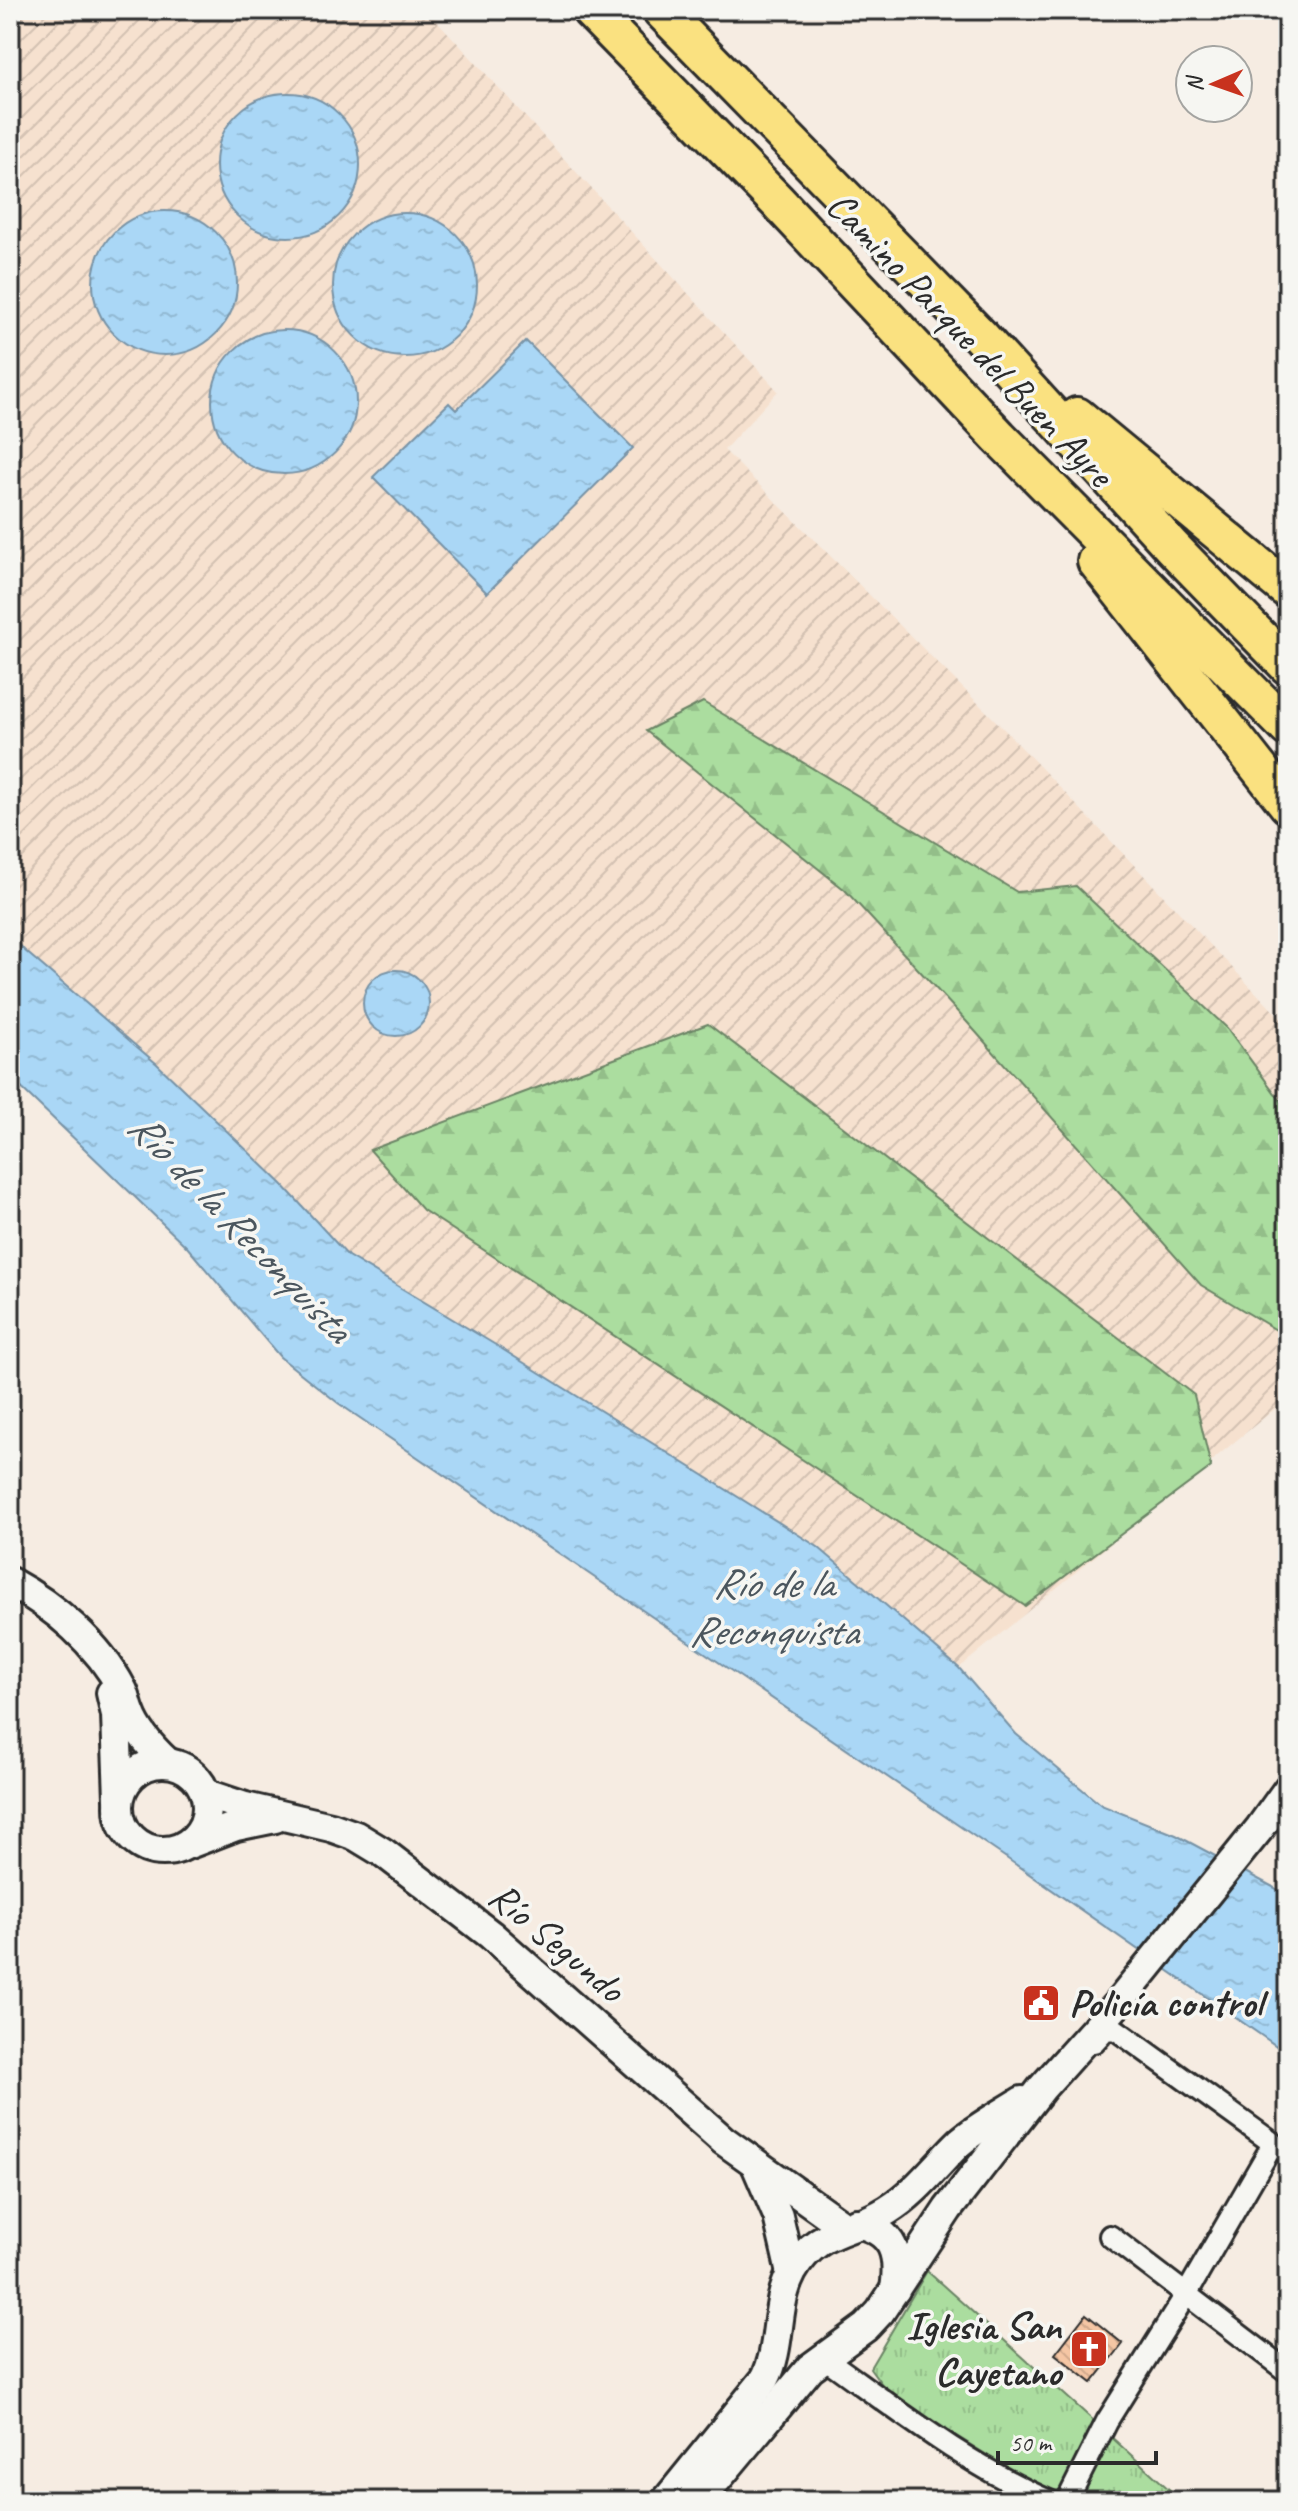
<svg xmlns="http://www.w3.org/2000/svg" width="1298" height="2511" viewBox="0 0 1298 2511" font-family="Caveat,sans-serif">
<style>
.industrial{fill:url(#industrial-furrows)}
.forest{fill:url(#forest-firs);stroke:#6b8465;stroke-width:2}
.park{fill:url(#park-tufts);stroke:#6b8465;stroke-width:2}
.water{fill:url(#water-ripples);stroke:#7792a5;stroke-width:2}
.building{fill:url(#building-back-hatch);stroke:#2b2b2b;stroke-width:2}
.lines{fill:none;stroke-linecap:round;stroke-linejoin:round}
.street-casing{stroke:#2b2b2b;stroke-width:26}
.secondary-casing{stroke:#2b2b2b;stroke-width:34}
.highway-casing{stroke:#2b2b2b;stroke-width:42}
.street{stroke:#f6f6f2;stroke-width:20}
.secondary{stroke:#f6f6f2;stroke-width:28}
.highway{stroke:#fae180;stroke-width:36}
.labels{text-anchor:middle;dominant-baseline:central;stroke-width:7;stroke-linejoin:round;paint-order:stroke}
.street-label{font-size:40px;fill:#2b2b2b;stroke:#f6f6f2}
.poi-label{font-size:40px;font-weight:bold;fill:#2b2b2b;stroke:#f6f6f2;text-anchor:start}
.water-label{font-size:42px;font-style:italic;fill:#4b565e;stroke:#f6f6f2}
</style>
<defs>
<pattern id="industrial-furrows" width="10" height="10" patternUnits="userSpaceOnUse" patternTransform="scale(2)"><rect width="10" height="10" fill="#f6e1cf"/><path d="M-1 1l2-2M0 10L10 0M9 11l2-2" fill="none" stroke="#d3c1b2"/></pattern>
<pattern id="forest-firs" width="22" height="20" patternUnits="userSpaceOnUse" patternTransform="scale(2)"><rect width="22" height="20" fill="#abdd9f"/><path d="M5 1l3.5 6h-7zM16 11l3.5 6h-7z" fill="#93be89"/></pattern>
<pattern id="park-tufts" width="24" height="20" patternUnits="userSpaceOnUse" patternTransform="scale(2)"><rect width="24" height="20" fill="#abdd9f"/><path d="M3 7l-1-3M5 7V3M7 7l1-3M15 17l-1-3M17 17v-4M19 17l1-3" fill="none" stroke="#93be89"/></pattern>
<pattern id="water-ripples" width="26" height="14" patternUnits="userSpaceOnUse" patternTransform="scale(2)"><rect width="26" height="14" fill="#aad7f6"/><path d="M2 4q2-2 4 0t4 0M15 11q2-2 4 0t4 0" fill="none" stroke="#92b9d3"/></pattern>
<pattern id="building-back-hatch" width="6" height="6" patternUnits="userSpaceOnUse" patternTransform="scale(2)"><rect width="6" height="6" fill="#f5c6a4"/><path d="M-1 5l2 2M0 0l6 6M5-1l2 2" fill="none" stroke="#d2aa8d"/></pattern>
</defs>
<rect width="100%" height="100%" fill="#f6ece2"/>
<filter id="ink" filterUnits="userSpaceOnUse"><feTurbulence type="fractalNoise" baseFrequency=".0125" numOctaves="2"/><feDisplacementMap in="SourceGraphic" scale="16" xChannelSelector="R" yChannelSelector="G"/><feConvolveMatrix kernelMatrix="1 2 1 2 8 2 1 2 1" color-interpolation-filters="sRGB"/></filter>
<g filter="url(#ink)">
<path class="industrial" d="M10,10H427L778,391L724,450L999,724L1288,1026V1398L959,1668L818,1547L494,1344L348,1256L282,1184L157,1064L24,950L10,934Z"/>
<g class="forest">
<path d="M703,702L1017,892L1076,886L1227,1028L1288,1111V1337L1201,1285L966,1021L845,890L646,731Z"/>
<path d="M708,1024L1194,1395L1211,1467L1025,1606L423,1210L370,1150Z"/>
</g>
<g class="park">
<path d="M927,2271L1094,2421L1066,2489L1053,2495L1043,2490L889,2394L870,2368Z"/>
<path d="M1109,2435L1182,2501H1080L1079,2494Z"/>
</g>
<g class="water">
<circle cx="288" cy="165" r="72"/>
<circle cx="165" cy="283" r="72"/>
<circle cx="405" cy="285" r="72"/>
<circle cx="284" cy="402" r="72"/>
<path d="M526,341L633,448L487,593L373,477L449,403L456,410Z"/>
<path d="M10,934L24,950L157,1064L282,1184L348,1256L494,1344L818,1547L959,1668L1016,1734L1101,1805L1176,1835L1288,1895V2054L1002,1855L338,1403L280,1357L187,1247L10,1077Z"/>
<circle cx="396" cy="1003" r="33"/>
</g>
<path class="building" d="M1086,2314L1123,2344L1092,2383L1055,2354Z"/>
<g class="lines">
<defs>
<g id="street">
<path d="M1094,2042L1105,2030L1115,2029L1288,2154"/>
<path d="M1110,2236L1288,2372"/>
<path d="M823,2357C896,2409 967,2465 1049,2501"/>
<path d="M1067,2501L1107,2421L1187,2293L1273,2144"/>
</g>
<g id="secondary">
<path d="M10,1582C54,1606 98,1643 122,1689C126,1696 127,1705 130,1712C137,1732 152,1748 167,1762"/>
<path d="M111,1693L116,1715L119,1799"/>
<circle cx="163" cy="1807" r="44"/>
<path d="M206,1794L245,1807L331,1827L356,1836L384,1853L491,1935L723,2140L845,2227"/>
<path d="M189,1844L236,1826L275,1818"/>
<path d="M756,2165L778,2216L791,2273"/>
<path d="M856,2223C895,2231 900,2255 895,2290"/>
<path d="M666,2501L765,2379C782,2347 774,2305 792,2272C818,2227 851,2234 888,2210C916,2193 937,2164 960,2142C978,2126 1002,2114 1022,2101"/>
<path d="M699,2501L810,2368L866,2327L880,2312L948,2209L1042,2088L1120,2001L1260,1828L1288,1789"/>
</g>
<g id="highway">
<path d="M590,10L777,201L999,437L1288,728"/>
<path d="M661,10L980,336L1172,547L1288,666"/>
<path d="M1077,416L1288,590"/>
<path d="M1096,561L1288,805"/>
</g>
</defs>
<use href="#street" class="street-casing"/>
<use href="#secondary" class="secondary-casing"/>
<use href="#highway" class="highway-casing"/>
<use href="#street" class="street"/>
<use href="#secondary" class="secondary"/>
<use href="#highway" class="highway"/>
</g>
</g>
<defs>
<symbol id="civic-square" viewBox="-11 -11 22 22"><rect x="-9" y="-9" width="18" height="18" rx="4" fill="#c8321e" stroke="#f6f6f2"/><path d="M-.6-6.5H3V-4.5H.6V-3L4-1V1h2V6H-6V1h2V-1L-.6-3ZM-1.2 2.5V6h2.4V2.5Z" fill="#fff"/></symbol>
<symbol id="church-square" viewBox="-11 -11 22 22"><rect x="-9" y="-9" width="18" height="18" rx="4" fill="#c8321e" stroke="#f6f6f2"/><path d="M-1.2-6h2.4v3.5h3.3v2.4h-3.3V6h-2.4V-.1h-3.3v-2.4h3.3Z" fill="#fff"/></symbol>
</defs>
<g fill-rule="evenodd">
<use href="#civic-square" x="1019" y="1981" width="44" height="44"/>
<use href="#church-square" x="1067" y="2327" width="44" height="44"/>
</g>
<g class="labels">
<g class="street-label">
<text transform="translate(970 339) rotate(46)">Camino Parque del Buen Ayre</text>
<text transform="translate(557 1942) rotate(40)">Río Segundo</text>
</g>
<g class="poi-label">
<text x="1069" y="2003">Policía control</text>
<text x="1061" y="2326" text-anchor="end">Iglesia San<tspan x="1061" dy="46">Cayetano</tspan></text>
</g>
<g class="water-label">
<text transform="translate(240 1227) rotate(46)">Río de la Reconquista</text>
<text x="773" y="1583">Río de la<tspan x="773" dy="48">Reconquista</tspan></text>
</g>
</g>
<rect width="1298" height="2511" fill="none" stroke="#f6f6f2" stroke-width="40"/>
<rect x="20" y="20" width="1258" height="2471" fill="none" stroke="#2b2b2b" stroke-width="3" filter="url(#ink)"/>
<g transform="translate(1214 84) rotate(268)"><circle r="38" fill="#f6f6f2" stroke="#a5a5a2" stroke-width="2"/>
<path d="M0-6L14 30L0 20L-14 30Z" fill="#c8321e"/>
<text y="-12" font-size="22" font-weight="bold" text-anchor="middle" fill="#2b2b2b">N</text>
</g>
<path d="M998 2451v12h158v-12" fill="none" stroke="#2b2b2b" stroke-width="4"/>
<text x="1010" y="2451" font-size="24" fill="#2b2b2b" stroke="#f6f6f2" stroke-width="6" paint-order="stroke">50 m</text>
</svg>
